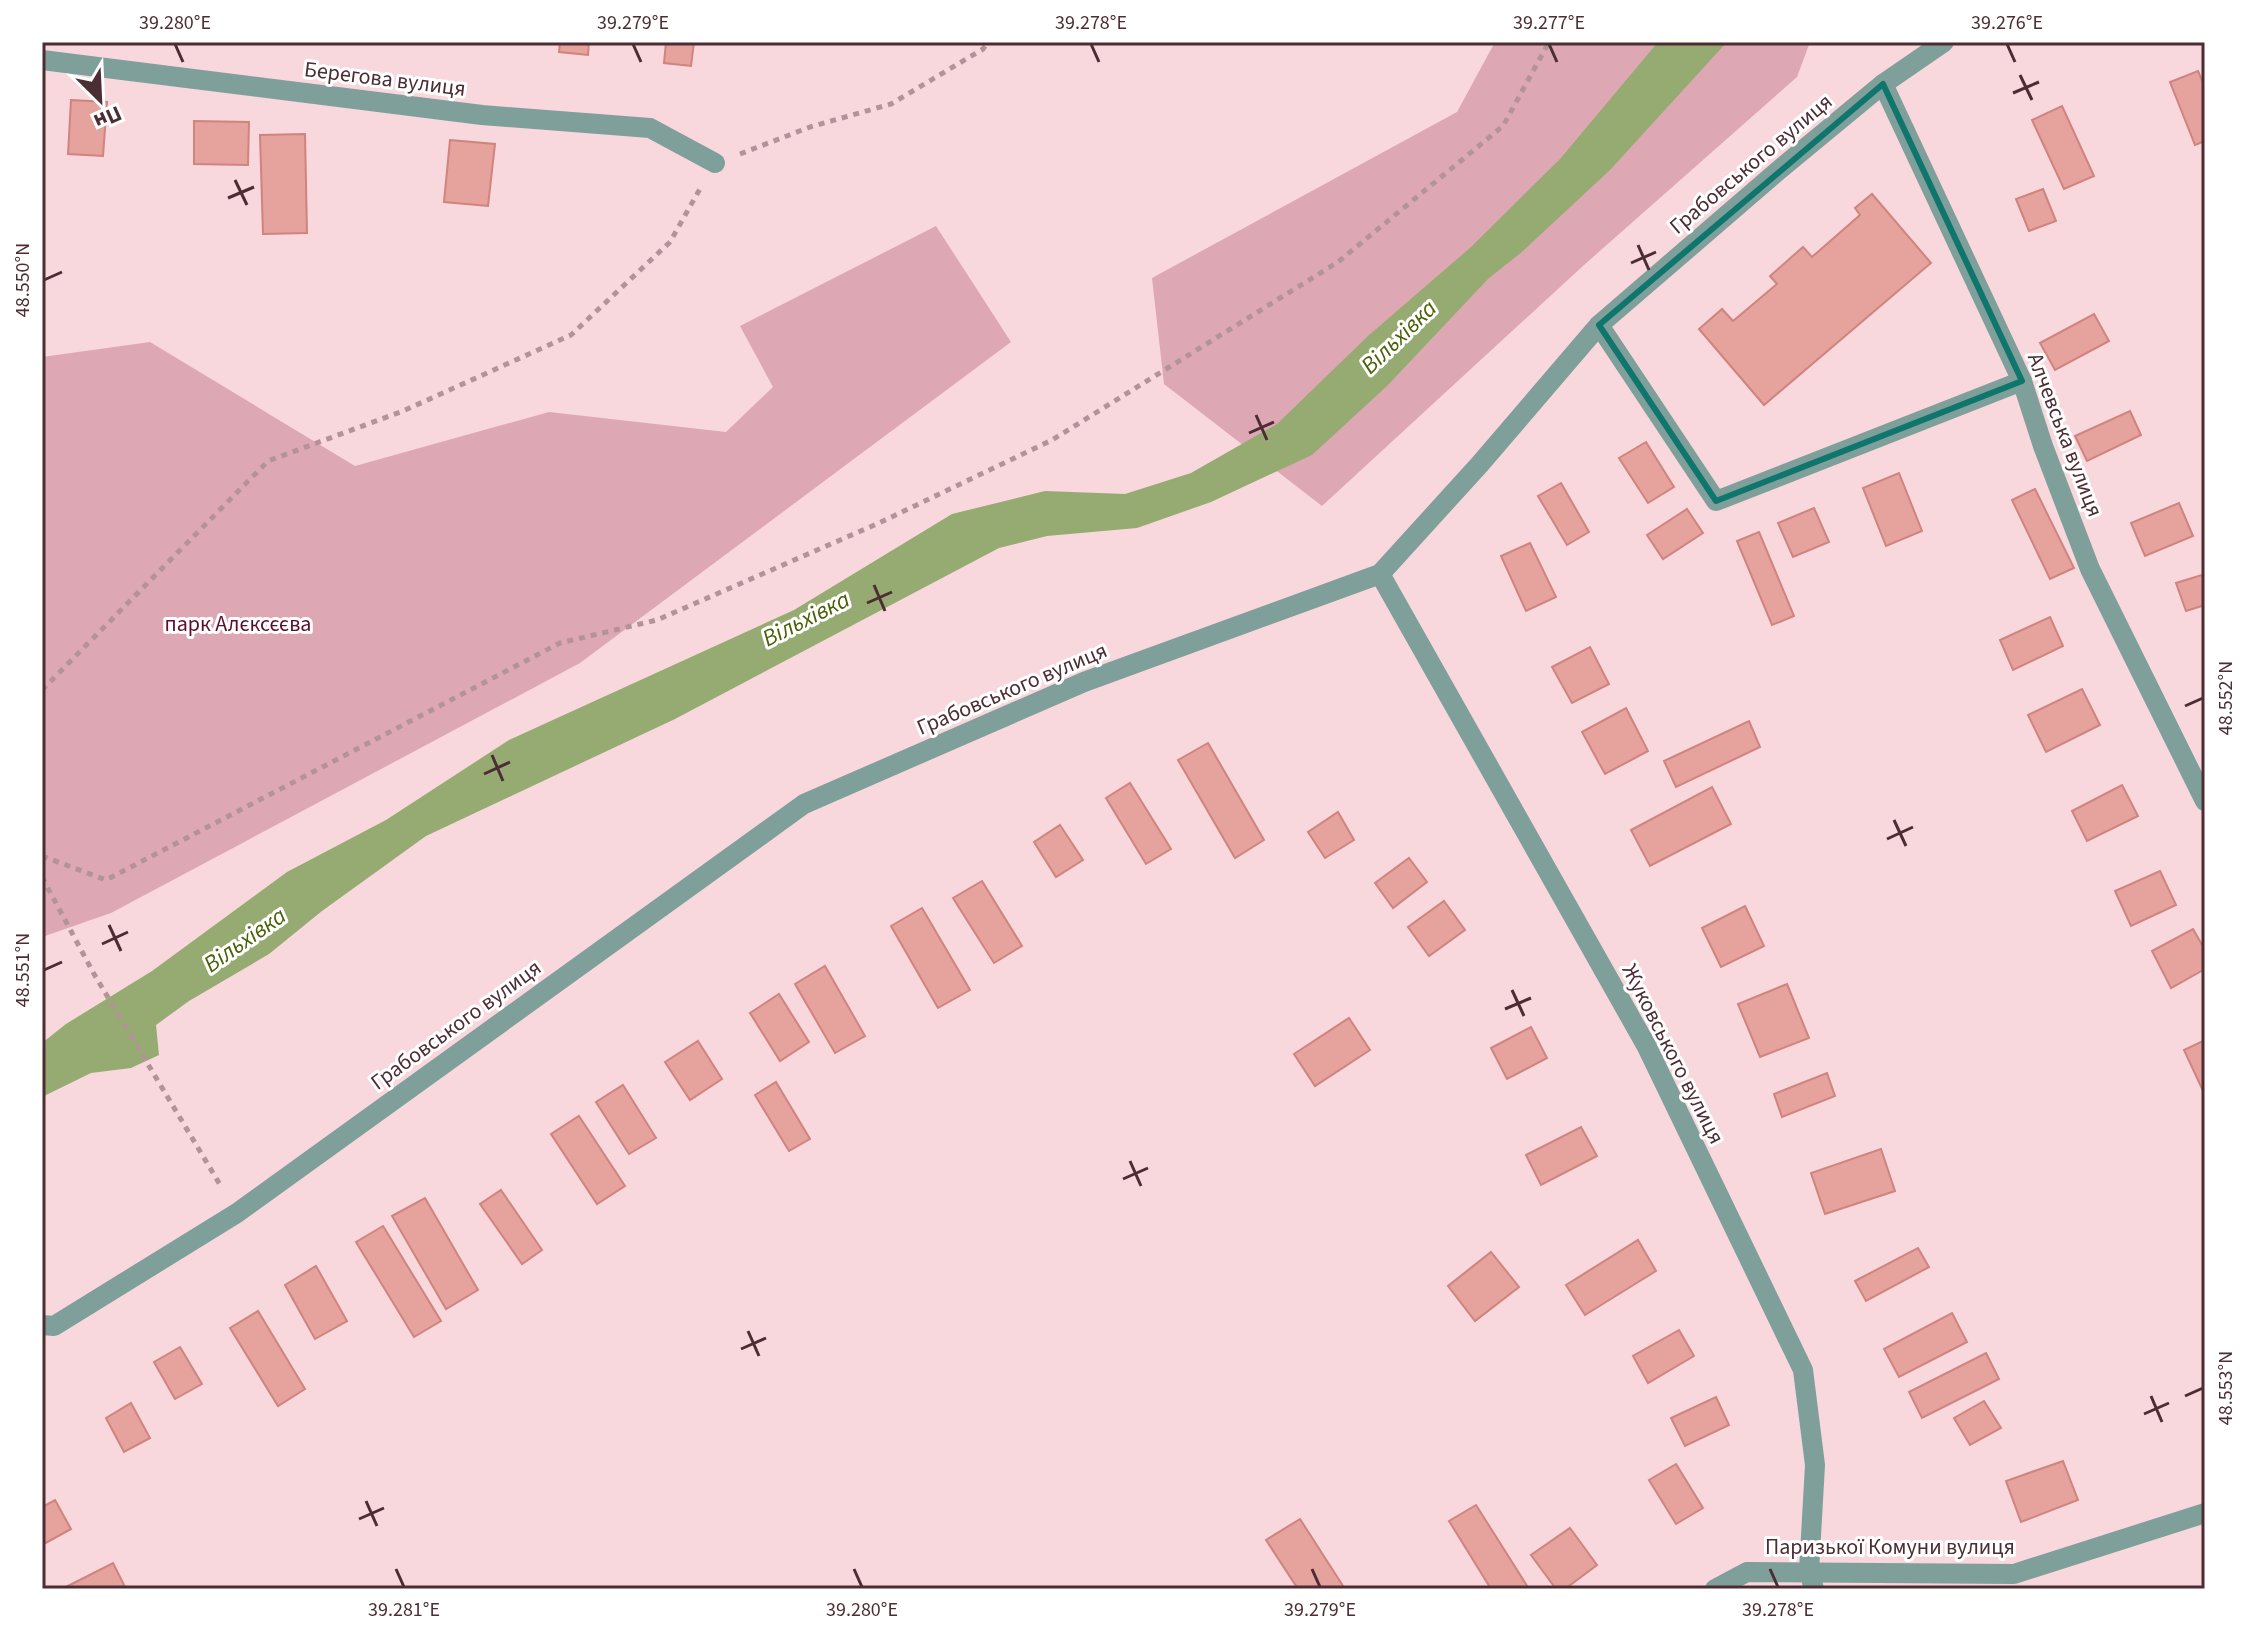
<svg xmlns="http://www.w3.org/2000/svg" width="2247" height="1631" viewBox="0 0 2247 1631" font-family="'Source Sans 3',sans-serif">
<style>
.green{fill:#dda8b3}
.water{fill:#96ab72}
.building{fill:#e6a29c;stroke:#cf847e;stroke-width:2}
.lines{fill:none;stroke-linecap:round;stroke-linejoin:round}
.path{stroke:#b39299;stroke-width:5;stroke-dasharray:6 6;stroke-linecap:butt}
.street{stroke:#7f9f9a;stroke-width:20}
.marked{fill:none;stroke:#0f766e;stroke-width:6;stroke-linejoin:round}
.ticks{fill:none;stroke:#4c2d34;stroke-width:3}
.labels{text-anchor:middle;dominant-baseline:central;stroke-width:6;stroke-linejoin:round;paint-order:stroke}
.street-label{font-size:22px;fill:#4c2d34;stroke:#fff}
.park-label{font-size:22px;fill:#5c0d2a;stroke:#fff}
.water-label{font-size:24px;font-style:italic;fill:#496106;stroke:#fff}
.neatline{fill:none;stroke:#4c2d34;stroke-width:3}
.ticks-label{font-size:20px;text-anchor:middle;fill:#4c2d34}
</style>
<rect width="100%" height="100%" fill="#f8d7dd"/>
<g class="green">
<path d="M1495,42H1810L1797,77L1584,265L1322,506L1164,384L1152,278L1457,112Z"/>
<path d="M936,226L1011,342L580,663L111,913L42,937V357L150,342L355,466L549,412L726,432L773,387L740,326Z"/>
</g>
<path class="water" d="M1658,42H1727L1610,170L1523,251L1488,279L1387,386L1312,455L1211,502L1137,528L1047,536L999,548L675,719L426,836L322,911L269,954L189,1001L156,1025L159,1055L131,1068L91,1073L42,1097V1043L66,1024L152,971L287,872L386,820L509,740L794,610L952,514L1045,491L1125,494L1191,473L1277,424L1368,336L1471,247L1560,159Z"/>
<g class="building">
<path d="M560,42H589L588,55L559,52Z"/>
<path d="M666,42H694L691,66L664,63Z"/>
<path d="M2198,71L2205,87V141L2195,145L2170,82Z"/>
<path d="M71,100L107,102L103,156L68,154Z"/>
<path d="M2062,106L2094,176L2064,189L2032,120Z"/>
<path d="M194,121L249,122L248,165L194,164Z"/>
<path d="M305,134L307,233L263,234L260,135Z"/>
<path d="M450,140L495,144L488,206L444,202Z"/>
<path d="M2043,189L2056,221L2029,231L2016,199Z"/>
<path d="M1872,194L1931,263L1764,405L1699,329L1722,309L1733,321L1777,284L1770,276L1803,247L1812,257L1860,215L1855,208Z"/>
<path d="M2094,314L2109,341L2055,370L2040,343Z"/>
<path d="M2130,411L2141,435L2087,461L2075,436Z"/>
<path d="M1646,442L1674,487L1648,503L1619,458Z"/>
<path d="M1899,473L1922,531L1886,546L1863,488Z"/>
<path d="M1561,483L1589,532L1567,545L1538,496Z"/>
<path d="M2035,489L2074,568L2050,579L2012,500Z"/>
<path d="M2179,503L2193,536L2145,556L2131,523Z"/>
<path d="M1814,508L1829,542L1793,557L1778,523Z"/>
<path d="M1687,509L1703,533L1663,559L1647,535Z"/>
<path d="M1759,532L1794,616L1772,625L1737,541Z"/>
<path d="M1530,543L1556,597L1526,611L1501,556Z"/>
<path d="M2205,574V605L2186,611L2176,583Z"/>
<path d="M2050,617L2063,646L2013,670L2000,640Z"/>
<path d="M1590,647L1609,684L1572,703L1552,667Z"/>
<path d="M2082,689L2100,725L2046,752L2028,715Z"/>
<path d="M1626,708L1648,751L1605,774L1582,732Z"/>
<path d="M1749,721L1760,747L1676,787L1664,761Z"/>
<path d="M1208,743L1264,840L1235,858L1178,760Z"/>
<path d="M1130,783L1171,849L1146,864L1106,798Z"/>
<path d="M2122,785L2138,816L2087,841L2072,811Z"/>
<path d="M1712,787L1731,824L1650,866L1631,830Z"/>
<path d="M1338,812L1354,840L1325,858L1308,832Z"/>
<path d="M1060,825L1083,860L1056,877L1034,842Z"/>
<path d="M1409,858L1427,882L1393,908L1375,883Z"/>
<path d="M2160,871L2176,905L2131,926L2115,891Z"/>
<path d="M982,881L1022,946L994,963L953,898Z"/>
<path d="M1444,901L1465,930L1429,956L1408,927Z"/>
<path d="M1745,906L1764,946L1721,967L1702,928Z"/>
<path d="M922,908L970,990L938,1008L891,926Z"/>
<path d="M2193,929L2205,950V969L2171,988L2152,951Z"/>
<path d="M825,966L865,1036L835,1053L795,984Z"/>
<path d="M1787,984L1809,1038L1760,1057L1738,1004Z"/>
<path d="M779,994L809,1042L780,1061L750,1013Z"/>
<path d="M1349,1018L1370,1050L1315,1086L1294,1054Z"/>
<path d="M1531,1027L1547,1058L1507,1079L1491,1048Z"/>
<path d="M2205,1040V1093H2204L2184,1050Z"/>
<path d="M698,1041L722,1079L690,1100L665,1062Z"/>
<path d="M1827,1073L1835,1096L1782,1117L1774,1094Z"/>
<path d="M776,1082L810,1139L789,1151L755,1095Z"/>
<path d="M623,1085L656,1138L629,1154L596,1102Z"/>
<path d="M579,1116L625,1186L597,1204L551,1134Z"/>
<path d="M1581,1127L1597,1156L1541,1185L1526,1155Z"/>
<path d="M1881,1149L1895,1191L1825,1214L1811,1173Z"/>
<path d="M501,1190L542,1250L522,1264L480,1204Z"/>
<path d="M425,1198L478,1290L446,1309L392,1216Z"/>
<path d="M383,1226L441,1321L414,1337L356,1242Z"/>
<path d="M1638,1240L1656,1271L1585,1315L1566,1285Z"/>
<path d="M1918,1248L1929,1267L1866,1301L1855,1281Z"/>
<path d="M1491,1252L1519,1287L1475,1321L1448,1286Z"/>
<path d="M316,1266L347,1321L315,1339L285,1285Z"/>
<path d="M258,1311L305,1389L278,1406L230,1328Z"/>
<path d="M1952,1313L1967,1342L1899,1377L1884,1349Z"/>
<path d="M1679,1330L1694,1356L1648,1383L1633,1356Z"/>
<path d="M180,1347L202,1384L175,1399L154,1362Z"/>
<path d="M1986,1353L1999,1379L1922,1418L1909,1392Z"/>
<path d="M1716,1397L1729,1425L1685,1446L1671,1418Z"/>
<path d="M1984,1401L2001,1428L1970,1445L1954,1418Z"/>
<path d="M131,1403L150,1438L124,1452L106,1418Z"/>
<path d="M2063,1461L2078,1500L2021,1522L2006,1481Z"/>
<path d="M1676,1464L1703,1508L1676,1524L1649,1480Z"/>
<path d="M55,1500L71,1529L42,1545V1507Z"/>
<path d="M1476,1505L1529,1589H1491L1449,1521Z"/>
<path d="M1300,1519L1345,1589H1298L1266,1540Z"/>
<path d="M1570,1528L1597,1565L1565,1589H1556L1531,1555Z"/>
<path d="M113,1563L126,1589H62Z"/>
</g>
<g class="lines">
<g class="path">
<path d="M740,154L810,127L891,104L983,49L988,42"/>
<path d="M42,690L268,461L403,411L571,335L670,242L701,187"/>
<path d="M42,856L106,880L560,643L657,620L879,523L1052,440L1338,262L1503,126L1549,42"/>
<path d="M42,877L94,974L222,1188"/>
</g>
<g class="street">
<path d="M42,60L482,115L650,128L715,163"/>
<path d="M1883,84L2022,381L2043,446L2090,569L2205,801"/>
<path d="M1599,325L1716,501L2022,381"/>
<path d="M1380,574L1646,1045L1803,1370L1815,1465L1809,1571L1814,1589"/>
<path d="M42,1325L54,1326L237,1213L804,804L1084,682L1380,574L1480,464L1599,325L1779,170L1883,84L1944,42"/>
<path d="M1715,1589L1747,1572L2014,1574L2205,1513"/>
</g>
</g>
<path class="marked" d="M1883,84L2022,381L1716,501L1599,325Z"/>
<path class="ticks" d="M175,44L183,62M633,44L641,62M1091,44L1099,62M1549,44L1557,62M2007,44L2015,62M2020,75L2032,100M2013,93L2039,82M235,180L247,205M228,198L254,187M1638,245L1649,270M1631,263L1656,252M44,280L62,272M1256,415L1267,440M1249,433L1274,422M874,585L885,611M867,603L892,592M2185,706L2203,698M492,755L503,781M484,774L510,762M1894,820L1906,846M1887,839L1913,827M109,925L121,951M102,944L128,932M44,970L62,962M1512,990L1524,1016M1505,1009L1531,998M1130,1161L1141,1186M1123,1179L1148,1168M748,1331L759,1356M741,1349L766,1338M2151,1396L2162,1422M2185,1396L2203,1388M2144,1414L2169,1403M366,1501L377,1526M359,1519L384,1508M396,1569L404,1587M854,1569L862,1587M1312,1569L1320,1587M1770,1569L1778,1587"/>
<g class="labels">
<g class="street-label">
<text transform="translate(385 79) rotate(7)">Берегова вулиця</text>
<text transform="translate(1751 164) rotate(-40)">Грабовського вулиця</text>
<text transform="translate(2065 435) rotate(69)">Алчевська вулиця</text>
<text transform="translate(1012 689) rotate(-23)">Грабовського вулиця</text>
<text transform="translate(456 1025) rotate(-36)">Грабовського вулиця</text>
<text transform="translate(1673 1054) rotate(63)">Жуковського вулиця</text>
<text x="1890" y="1547">Паризької Комуни вулиця</text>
</g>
<g class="park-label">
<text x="238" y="624">парк Алєксєєва</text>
</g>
<g class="water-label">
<text transform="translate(1399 337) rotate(-44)">Вільхівка</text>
<text transform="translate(806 619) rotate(-27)">Вільхівка</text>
<text transform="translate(245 940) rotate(-35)">Вільхівка</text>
</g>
</g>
<rect width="2247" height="1631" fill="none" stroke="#ffffff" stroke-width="88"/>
<g transform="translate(100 100) rotate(156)" stroke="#ffffff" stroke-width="6" paint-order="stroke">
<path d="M0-6L14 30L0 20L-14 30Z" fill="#4c2d34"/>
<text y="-12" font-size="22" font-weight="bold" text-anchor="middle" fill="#4c2d34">Пн</text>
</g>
<rect x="44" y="44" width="2159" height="1543" class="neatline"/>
<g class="ticks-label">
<text x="175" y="29">39.280°E</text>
<text x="633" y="29">39.279°E</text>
<text x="1091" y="29">39.278°E</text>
<text x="1549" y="29">39.277°E</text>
<text x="2007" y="29">39.276°E</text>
<text transform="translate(22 280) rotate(-90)" y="7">48.550°N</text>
<text transform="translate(2225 698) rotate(-90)" y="7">48.552°N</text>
<text transform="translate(22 970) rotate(-90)" y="7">48.551°N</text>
<text transform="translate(2225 1388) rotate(-90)" y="7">48.553°N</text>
<text x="404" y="1616">39.281°E</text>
<text x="862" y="1616">39.280°E</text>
<text x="1320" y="1616">39.279°E</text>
<text x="1778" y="1616">39.278°E</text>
</g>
</svg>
